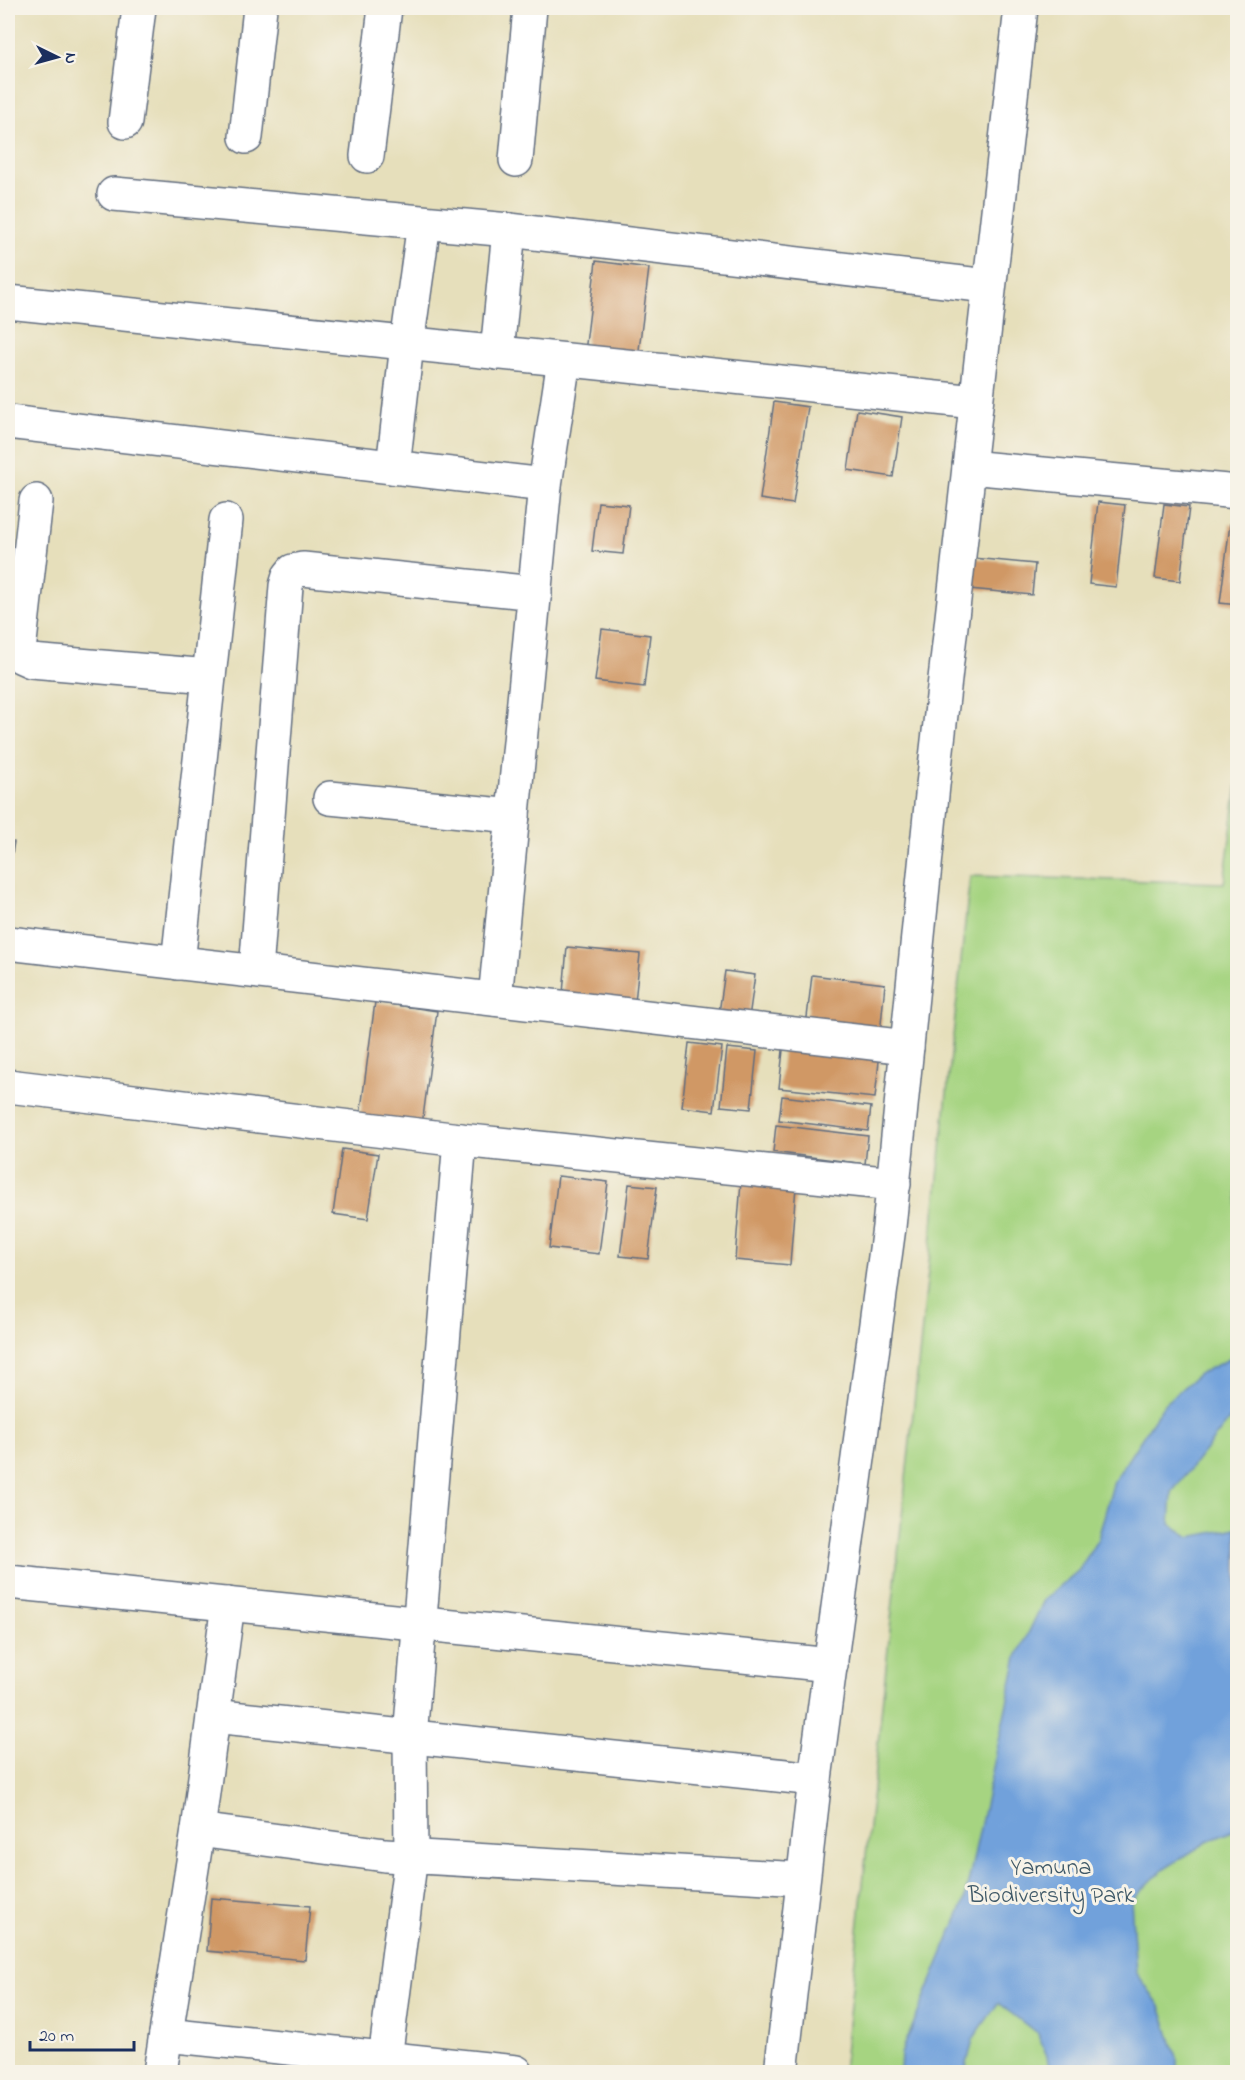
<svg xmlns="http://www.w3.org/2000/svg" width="1245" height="2080" viewBox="0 0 1245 2080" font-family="'Indie Flower',sans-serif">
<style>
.green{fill:#a6d481;stroke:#608270;stroke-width:1.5}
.water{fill:#71a1db;stroke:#46689c;stroke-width:1.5}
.building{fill:#d09865}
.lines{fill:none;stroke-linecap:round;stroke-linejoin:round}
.street-casing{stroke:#626d7f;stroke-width:36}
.street{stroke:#fff;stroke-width:33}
.labels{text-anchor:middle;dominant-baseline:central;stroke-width:6;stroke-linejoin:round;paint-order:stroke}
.park-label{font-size:24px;fill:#3e5867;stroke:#f7f3e8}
</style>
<rect width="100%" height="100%" fill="#f7f3e8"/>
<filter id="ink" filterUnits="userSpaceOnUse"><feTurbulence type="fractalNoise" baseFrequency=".0167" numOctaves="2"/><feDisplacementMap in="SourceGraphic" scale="12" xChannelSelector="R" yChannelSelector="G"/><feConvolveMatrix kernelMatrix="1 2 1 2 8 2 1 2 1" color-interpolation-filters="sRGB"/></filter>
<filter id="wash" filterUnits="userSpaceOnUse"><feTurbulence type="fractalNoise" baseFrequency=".008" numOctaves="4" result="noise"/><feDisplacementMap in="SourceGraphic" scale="24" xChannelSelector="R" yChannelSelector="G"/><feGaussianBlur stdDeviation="1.35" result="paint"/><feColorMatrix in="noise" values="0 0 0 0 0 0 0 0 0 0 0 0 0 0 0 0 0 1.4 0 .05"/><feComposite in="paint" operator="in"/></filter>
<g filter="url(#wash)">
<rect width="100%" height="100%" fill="#e6dfbb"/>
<path class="green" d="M1237,785V2072H843L970,876L1224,883Z"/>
<path class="water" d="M1237,1355V1413L1233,1415L1172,1492L1170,1524L1190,1537L1237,1528V1829L1207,1842L1161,1871L1131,1901L1136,1972L1160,2006L1177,2057V2072H1050L1047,2056L1038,2034L998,2003L973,2039L965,2072H900L901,2054L964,1902L1017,1657L1044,1600L1079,1570L1098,1539L1114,1481L1164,1404L1199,1374Z"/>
<g id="blocks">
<g class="building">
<path d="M596,261L649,268L638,358L585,352Z"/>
<path d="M774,402L808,407L793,504L760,499Z"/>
<path d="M857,410L902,417L893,477L848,470Z"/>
<path d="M598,502L629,505L623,554L592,551Z"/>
<path d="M1098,502L1125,505L1116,587L1089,584Z"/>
<path d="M1164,504L1189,507L1180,581L1155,578Z"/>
<path d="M1230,524L1238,525V605L1220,603Z"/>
<path d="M962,557L1035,564L1032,595L959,588Z"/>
<path d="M602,629L650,635L644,687L595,681Z"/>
<path d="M8,841L14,842L11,860H8Z"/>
<path d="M567,947L640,954L634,1012L562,1005Z"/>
<path d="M725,971L755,975L748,1025L718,1020Z"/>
<path d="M812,975L885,984L880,1034L806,1026Z"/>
<path d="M375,1002L437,1011L422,1125L360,1117Z"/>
<path d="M784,1041L880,1052L875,1098L779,1088Z"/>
<path d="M689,1043L722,1047L714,1111L682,1107Z"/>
<path d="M727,1048L757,1051L751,1109L721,1106Z"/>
<path d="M782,1096L871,1107L868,1131L779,1120Z"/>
<path d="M776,1125L868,1136L865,1164L773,1152Z"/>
<path d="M342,1149L378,1154L368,1219L333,1214Z"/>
<path d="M558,1176L608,1182L599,1254L549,1248Z"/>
<path d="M741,1182L796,1186L790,1265L735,1260Z"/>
<path d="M629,1184L657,1187L648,1259L620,1256Z"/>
<path d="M211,1898L310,1906L305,1960L207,1951Z"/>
</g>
</g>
</g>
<g filter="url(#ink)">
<use href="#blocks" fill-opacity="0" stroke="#626d7f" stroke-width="1.5"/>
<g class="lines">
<defs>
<g id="street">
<path d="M125,122L139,8"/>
<path d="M246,137L260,8"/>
<path d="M367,156L385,8"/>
<path d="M516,160L530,8"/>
<path d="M114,194L509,230L988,286"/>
<path d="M8,302L975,402"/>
<path d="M497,353L509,230"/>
<path d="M8,422L545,485"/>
<path d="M393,467L407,344L424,223"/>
<path d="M969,467L1238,492"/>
<path d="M36,501L19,651L22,657L31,661L209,676"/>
<path d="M330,798L513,816"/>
<path d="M8,943L907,1047"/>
<path d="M178,963L226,520"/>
<path d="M256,971L286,586L289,576L293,571L303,569L535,593"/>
<path d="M495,999L545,485L564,360"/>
<path d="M8,1086L460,1140L894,1184"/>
<path d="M8,1582L831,1665"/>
<path d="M213,1716L815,1779"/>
<path d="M198,1830L385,1855L802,1879"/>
<path d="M166,2035L516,2072"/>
<path d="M385,2059L411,1856L410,1737L460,1140"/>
<path d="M160,2072L198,1830L228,1604"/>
<path d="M781,2072L815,1779L889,1227L933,785L1021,8"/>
</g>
</defs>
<use href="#street" class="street-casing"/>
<use href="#street" class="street"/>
</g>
</g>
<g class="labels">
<g class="park-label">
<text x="1051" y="1868">Yamuna<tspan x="1051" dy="28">Biodiversity Park</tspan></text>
</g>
</g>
<rect width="1245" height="2080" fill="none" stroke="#f7f3e8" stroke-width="30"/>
<g transform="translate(57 57) rotate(95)" stroke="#f7f3e8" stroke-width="4.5" paint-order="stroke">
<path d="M0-4.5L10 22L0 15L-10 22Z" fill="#1b2f5e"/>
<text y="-9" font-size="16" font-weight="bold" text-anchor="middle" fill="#1b2f5e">N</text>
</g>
<path d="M30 2041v9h104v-9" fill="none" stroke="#1b2f5e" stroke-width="3"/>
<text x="39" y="2041" font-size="18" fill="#1b2f5e" stroke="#f7f3e8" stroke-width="4.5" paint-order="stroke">20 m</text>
</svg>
